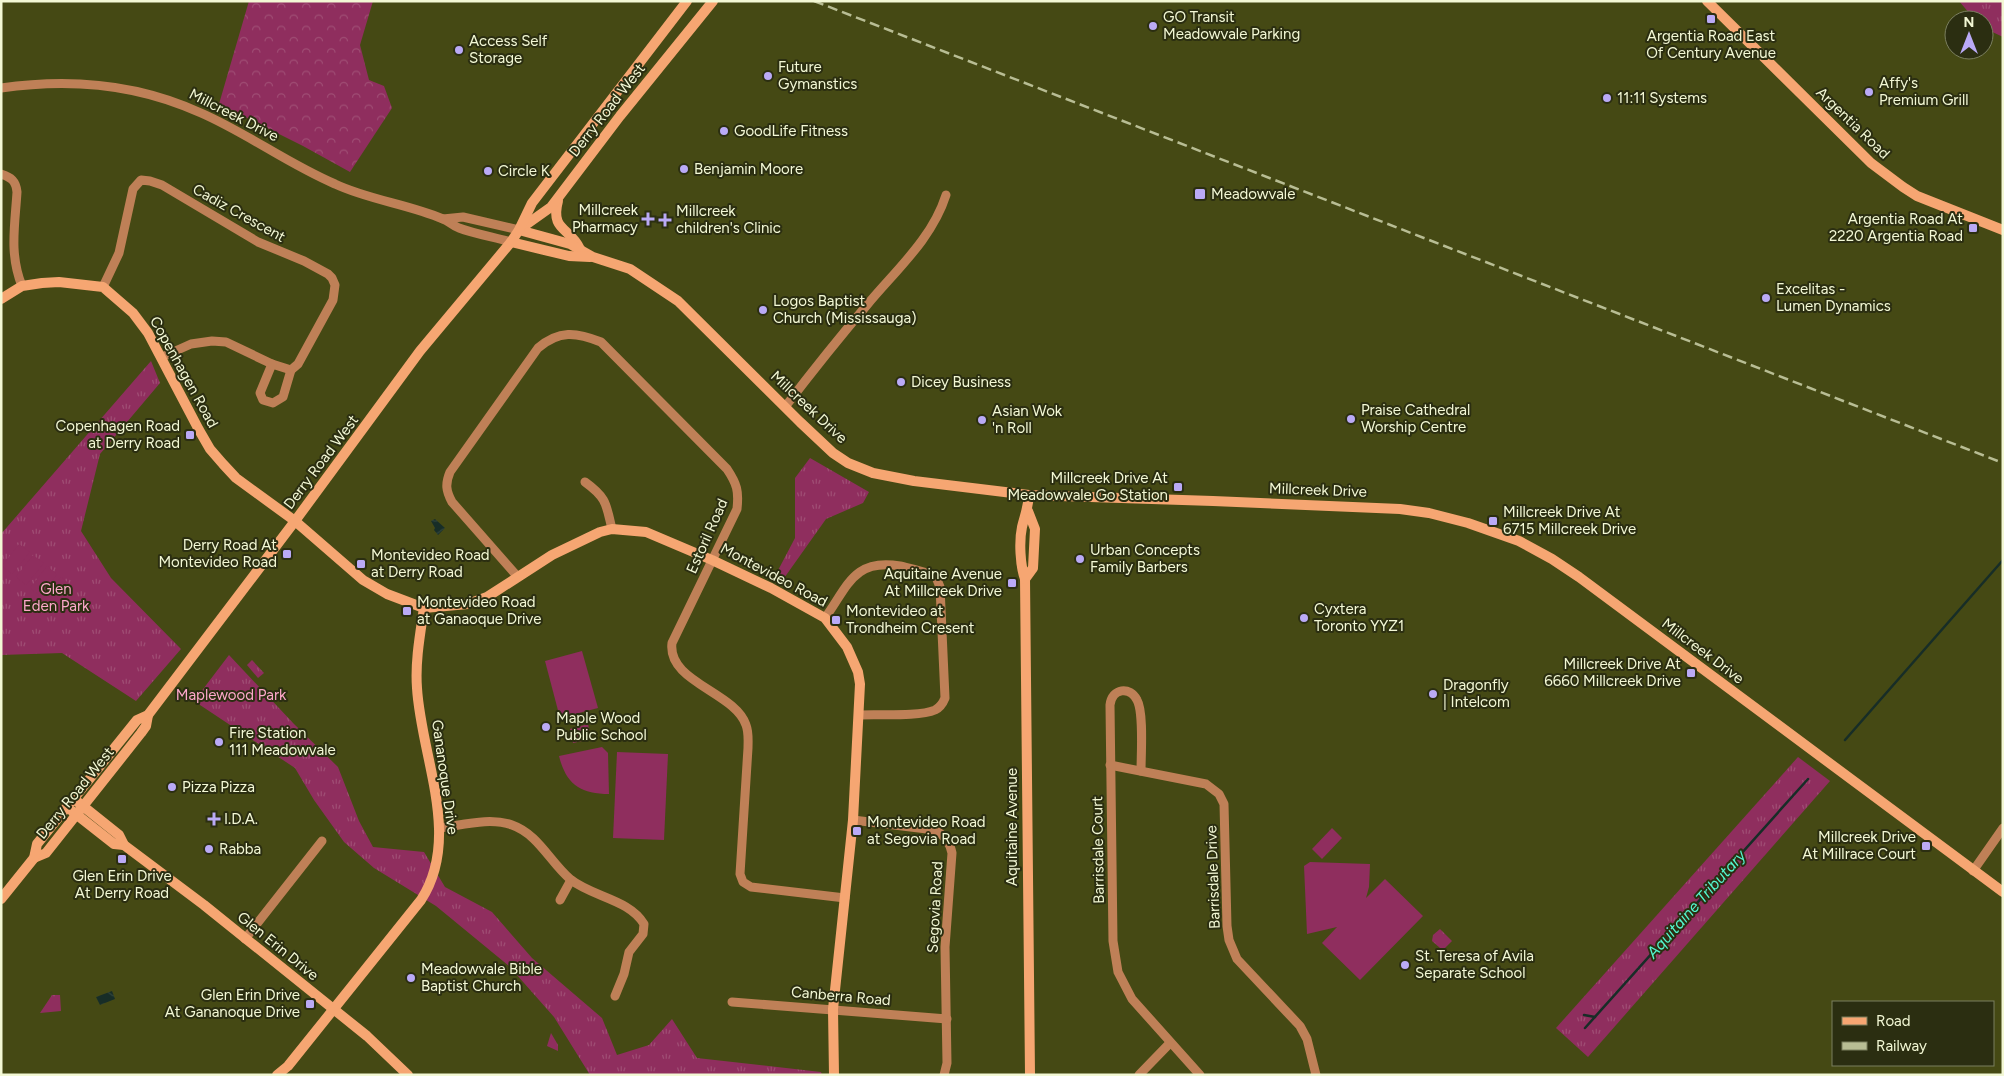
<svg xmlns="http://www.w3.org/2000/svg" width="2004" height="1076" viewBox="0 0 2004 1076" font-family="Figtree,sans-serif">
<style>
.grass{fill:url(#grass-tufts)}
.forest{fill:url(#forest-crowns)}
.garden{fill:#8f2e5e}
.water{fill:url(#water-waves)}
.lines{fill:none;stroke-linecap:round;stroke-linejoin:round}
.stream{stroke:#172d27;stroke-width:2.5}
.street{stroke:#bf8057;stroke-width:9}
.secondary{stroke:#f6a672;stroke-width:10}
.rail{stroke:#b8bd94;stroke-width:2.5;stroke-dasharray:10 5;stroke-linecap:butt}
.poi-dot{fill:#baaaf6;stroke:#2b2e11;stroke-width:2}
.labels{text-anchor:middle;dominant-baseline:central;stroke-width:4;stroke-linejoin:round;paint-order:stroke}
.poi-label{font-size:15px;fill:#f3f8d5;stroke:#2b2e11;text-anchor:start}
.street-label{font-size:15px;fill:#f3f8d5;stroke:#2b2e11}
.park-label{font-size:15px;fill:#fea8cb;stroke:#2b2e11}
.water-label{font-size:16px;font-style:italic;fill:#53f8d0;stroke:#2b2e11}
</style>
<defs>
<pattern id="grass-tufts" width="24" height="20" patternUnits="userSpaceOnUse" patternTransform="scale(1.25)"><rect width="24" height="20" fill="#8f2e5e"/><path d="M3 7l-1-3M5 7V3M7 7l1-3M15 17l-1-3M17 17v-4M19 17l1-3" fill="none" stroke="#9f4d74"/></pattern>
<pattern id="forest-crowns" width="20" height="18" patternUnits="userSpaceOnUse" patternTransform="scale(1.25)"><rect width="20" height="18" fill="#8f2e5e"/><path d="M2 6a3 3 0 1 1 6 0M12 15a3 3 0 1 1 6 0" fill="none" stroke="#9f4d74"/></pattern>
<pattern id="water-waves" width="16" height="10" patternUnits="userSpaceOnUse" patternTransform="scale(1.25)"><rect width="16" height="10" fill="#172d27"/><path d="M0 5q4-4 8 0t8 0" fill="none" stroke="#2e423b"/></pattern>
</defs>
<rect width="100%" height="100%" fill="#454914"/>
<g class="grass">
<path d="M1959,1H2003V37L1984,28V20H1975Z"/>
<path d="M151,361L160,383L100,454L81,531L111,578L181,649L136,701L62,653L1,655V534Z"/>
<path d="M810,458L869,492L863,503L826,519L782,581L774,578L795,538V478Z"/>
<path d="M229,655L294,724L338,767L359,821L373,847L424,852L445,887L492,912L532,958L602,1018L617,1055L649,1045L672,1019L697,1058L821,1072L822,1075H590L554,1017L509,966L436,906L374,868L344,842L314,800L295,768L194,701Z"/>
<path d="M252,660L264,673L258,678L247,665Z"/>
<path d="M588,724L591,739L573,743L570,729Z"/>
<path d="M1798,757L1830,781L1588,1057L1556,1028Z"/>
<path d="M1440,929L1452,941L1445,948H1440L1432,941L1433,935Z"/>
<path d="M52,995H60L61,1011L40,1013Z"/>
<path d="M551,1033L558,1045V1051L547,1046Z"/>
</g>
<path class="forest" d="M249,1H373L360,45L369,80L384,86L392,108L350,172L303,146L219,104Z"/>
<g class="garden">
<path d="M19,544L30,552L12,574L2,566Z"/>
<path d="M33,555L44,563L26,585L16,577Z"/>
<path d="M47,566L57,574L40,596L30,588Z"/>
<path d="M61,577L71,585L54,607L43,599Z"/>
<path d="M582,651L598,708L560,718L545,661Z"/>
<path d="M602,747L608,753L609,794C580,794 566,784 559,756Z"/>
<path d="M617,752L668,754L664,840L613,838Z"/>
<path d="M1332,828L1342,838L1322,859L1312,849Z"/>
<path d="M1310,862L1370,864L1369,887L1366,898L1385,879L1423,916L1360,980L1322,943L1337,927L1307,934L1304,866Z"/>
</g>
<g class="water">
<path d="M435,519L445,528L438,535L434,530L435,528L431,521Z"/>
<path d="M112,991L115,999L100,1005L96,997Z"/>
</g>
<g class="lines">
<g class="stream">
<path d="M1845,740L2003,560"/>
<path d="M1584,1015L1595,1017"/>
<path d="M1585,1028L1808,779"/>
</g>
<g class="street">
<path d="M1,88C69,78 138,84 201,113C247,133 288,164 335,184C369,200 408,204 443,219C449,221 453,226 459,228C475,234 494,237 511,242"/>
<path d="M1,174C11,177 16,181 17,192C15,225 9,254 22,286"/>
<path d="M443,219L463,217L519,230"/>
<path d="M103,287L119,253L133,189L141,180L150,181L162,185L258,242L304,261L328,274L332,278L335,285L333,300L298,364L291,370L272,364L226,342L212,341L191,344L162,357"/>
<path d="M272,364L260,393L263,400L273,403L283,397L291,370"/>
<path d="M785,407C811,373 838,339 867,305C896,270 932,239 946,195"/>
<path d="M585,482C607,498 606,504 612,529"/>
<path d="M517,576L452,502C446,491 445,484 450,472L538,348C559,330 576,332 601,342L727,469C737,484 739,491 737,509L672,643C667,682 735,692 746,725C749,733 748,741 748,748L740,874L743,882L751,887L845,898"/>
<path d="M825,618C848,586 854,558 900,566C913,569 925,571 936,577L940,587L945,698C943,703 941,707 935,710C919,717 879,714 859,715"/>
<path d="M1110,765L1206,784L1219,794L1224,804L1227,926L1229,940L1237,959L1300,1026L1307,1039L1316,1075"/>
<path d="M1141,771C1141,755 1144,712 1137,700C1130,686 1112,688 1110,705L1113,941L1118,972L1132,999L1200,1075"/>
<path d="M853,820L935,830C944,835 950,843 952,853L945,947L947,1063L944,1075"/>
<path d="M440,828C463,825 490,817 512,825C538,834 550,862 570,879C592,897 629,899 644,924L643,934L629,952L624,974L615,996"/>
<path d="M1973,871L2003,828"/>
<path d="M560,900L571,880"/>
<path d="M245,939L322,841"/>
<path d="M732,1002L947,1019"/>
<path d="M1139,1075L1170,1043"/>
</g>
<g class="secondary">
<path d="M1707,1L1871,163L1903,187L1917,196L2003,230"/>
<path d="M558,201C550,231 570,227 580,249"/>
<path d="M520,229L551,207L620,116L713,1"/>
<path d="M519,230L570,244L593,257L630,269L678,301L800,422L833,453L848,463L873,473L914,481L1029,495L1213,501L1400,509L1429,513L1468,523L1519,541L1552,559L1579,577L2003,892"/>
<path d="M511,242L569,256L590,257"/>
<path d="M1,299L22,286L42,283L59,282L103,287L133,313L148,333L199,430L210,449L223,464L236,478L295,521L363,580L387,594L424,608L468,604L487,597L552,555L600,532L612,529L646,532L712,560L771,588L825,618L847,647L858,672L860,684L853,820L833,1009L834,1075"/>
<path d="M1029,495C1028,508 1025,515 1022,527C1019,541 1020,565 1025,579L1030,1075"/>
<path d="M1025,579L1033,568L1035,529L1028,511"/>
<path d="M74,799L119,835L124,845L204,905L367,1036L408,1075"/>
<path d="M72,811L114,844L124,845"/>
<path d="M34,858L46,853L141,733L146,726L148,715"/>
<path d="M1,899L34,858L37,844L137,720L148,715L295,521L420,351L511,242L519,230L532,203L687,1"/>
<path d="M277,1075L288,1066L421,900C462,837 421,757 417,688C415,662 420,635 424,608"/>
</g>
<path class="rail" d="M814,1L2003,463"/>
</g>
<g class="poi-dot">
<rect x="1706" y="14" width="10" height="10" rx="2.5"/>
<circle cx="1153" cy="26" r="5"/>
<circle cx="459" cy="50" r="5"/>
<circle cx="768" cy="76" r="5"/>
<circle cx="1869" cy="92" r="5"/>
<circle cx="1607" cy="98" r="5"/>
<circle cx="724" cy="131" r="5"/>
<circle cx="684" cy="169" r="5"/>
<circle cx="488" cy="171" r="5"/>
<rect x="1194" y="188" width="12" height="12" rx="2.5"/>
<path d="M645.5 211.5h5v5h5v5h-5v5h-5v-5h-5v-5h5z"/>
<path d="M662.5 212.5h5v5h5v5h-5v5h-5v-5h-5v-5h5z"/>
<rect x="1968" y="223" width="10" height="10" rx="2.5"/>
<circle cx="1766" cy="298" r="5"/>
<circle cx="763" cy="310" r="5"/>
<circle cx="901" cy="382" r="5"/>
<circle cx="1351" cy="419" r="5"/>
<circle cx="982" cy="420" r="5"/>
<rect x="185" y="430" width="10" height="10" rx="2.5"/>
<rect x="1173" y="482" width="10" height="10" rx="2.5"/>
<rect x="1488" y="516" width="10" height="10" rx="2.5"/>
<rect x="282" y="549" width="10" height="10" rx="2.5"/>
<circle cx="1080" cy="559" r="5"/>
<rect x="356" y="559" width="10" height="10" rx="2.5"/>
<rect x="1007" y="578" width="10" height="10" rx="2.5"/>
<rect x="402" y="606" width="10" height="10" rx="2.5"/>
<circle cx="1304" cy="618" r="5"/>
<rect x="831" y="615" width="10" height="10" rx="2.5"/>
<rect x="1686" y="668" width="10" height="10" rx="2.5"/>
<circle cx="1433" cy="694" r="5"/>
<circle cx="546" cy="727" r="5"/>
<circle cx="219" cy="742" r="5"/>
<circle cx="172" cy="787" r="5"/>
<path d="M211.5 811.5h5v5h5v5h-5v5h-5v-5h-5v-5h5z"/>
<rect x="852" y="826" width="10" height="10" rx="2.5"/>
<rect x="1921" y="841" width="10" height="10" rx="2.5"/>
<circle cx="209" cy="849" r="5"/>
<rect x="117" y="854" width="10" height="10" rx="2.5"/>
<circle cx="1405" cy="965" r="5"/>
<circle cx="411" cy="978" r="5"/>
<rect x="305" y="999" width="10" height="10" rx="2.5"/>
</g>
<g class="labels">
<g class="poi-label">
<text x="1163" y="17">GO Transit<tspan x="1163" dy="17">Meadowvale Parking</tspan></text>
<text x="1711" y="36" text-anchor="middle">Argentia Road East<tspan x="1711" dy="17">Of Century Avenue</tspan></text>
<text x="469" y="41">Access Self<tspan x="469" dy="17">Storage</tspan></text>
<text x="778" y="67">Future<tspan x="778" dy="17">Gymanstics</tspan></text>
<text x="1879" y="83">Affy's<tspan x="1879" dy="17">Premium Grill</tspan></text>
<text x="1617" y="98">11:11 Systems</text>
<text x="734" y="131">GoodLife Fitness</text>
<text x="694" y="169">Benjamin Moore</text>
<text x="498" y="171">Circle K</text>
<text x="1211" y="194">Meadowvale</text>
<text x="638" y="210" text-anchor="end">Millcreek<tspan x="638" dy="17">Pharmacy</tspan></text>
<text x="676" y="211">Millcreek<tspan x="676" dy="17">children's Clinic</tspan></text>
<text x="1963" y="219" text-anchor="end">Argentia Road At<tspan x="1963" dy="17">2220 Argentia Road</tspan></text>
<text x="1776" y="289">Excelitas -<tspan x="1776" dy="17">Lumen Dynamics</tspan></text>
<text x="773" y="301">Logos Baptist<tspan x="773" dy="17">Church (Mississauga)</tspan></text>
<text x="911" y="382">Dicey Business</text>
<text x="1361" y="410">Praise Cathedral<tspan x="1361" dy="17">Worship Centre</tspan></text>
<text x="992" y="411">Asian Wok<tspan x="992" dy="17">'n Roll</tspan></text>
<text x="180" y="426" text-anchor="end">Copenhagen Road<tspan x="180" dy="17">at Derry Road</tspan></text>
<text x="1168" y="478" text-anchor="end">Millcreek Drive At<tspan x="1168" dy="17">Meadowvale Go Station</tspan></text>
<text x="1503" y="512">Millcreek Drive At<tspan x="1503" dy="17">6715 Millcreek Drive</tspan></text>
<text x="277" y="545" text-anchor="end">Derry Road At<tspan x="277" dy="17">Montevideo Road</tspan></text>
<text x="1090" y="550">Urban Concepts<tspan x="1090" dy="17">Family Barbers</tspan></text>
<text x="371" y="555">Montevideo Road<tspan x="371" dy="17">at Derry Road</tspan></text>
<text x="1002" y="574" text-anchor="end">Aquitaine Avenue<tspan x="1002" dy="17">At Millcreek Drive</tspan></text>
<text x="417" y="602">Montevideo Road<tspan x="417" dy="17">at Ganaoque Drive</tspan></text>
<text x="1314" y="609">Cyxtera<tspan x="1314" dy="17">Toronto YYZ1</tspan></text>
<text x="846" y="611">Montevideo at<tspan x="846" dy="17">Trondheim Cresent</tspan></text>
<text x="1681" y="664" text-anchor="end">Millcreek Drive At<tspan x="1681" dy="17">6660 Millcreek Drive</tspan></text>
<text x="1443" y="685">Dragonfly<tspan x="1443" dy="17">| Intelcom</tspan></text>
<text x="556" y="718">Maple Wood<tspan x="556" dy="17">Public School</tspan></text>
<text x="229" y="733">Fire Station<tspan x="229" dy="17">111 Meadowvale</tspan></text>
<text x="182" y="787">Pizza Pizza</text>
<text x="224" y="819">I.D.A.</text>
<text x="867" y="822">Montevideo Road<tspan x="867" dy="17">at Segovia Road</tspan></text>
<text x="1916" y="837" text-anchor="end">Millcreek Drive<tspan x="1916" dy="17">At Millrace Court</tspan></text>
<text x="219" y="849">Rabba</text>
<text x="122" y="876" text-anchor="middle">Glen Erin Drive<tspan x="122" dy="17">At Derry Road</tspan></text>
<text x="1415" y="956">St. Teresa of Avila<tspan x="1415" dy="17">Separate School</tspan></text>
<text x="421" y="969">Meadowvale Bible<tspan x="421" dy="17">Baptist Church</tspan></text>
<text x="300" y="995" text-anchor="end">Glen Erin Drive<tspan x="300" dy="17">At Gananoque Drive</tspan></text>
</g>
<g class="street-label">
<text transform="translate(607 110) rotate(-52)">Derry Road West</text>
<text transform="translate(234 115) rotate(27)">Millcreek Drive</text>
<text transform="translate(1853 123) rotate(44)">Argentia Road</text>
<text transform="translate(239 213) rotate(29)">Cadiz Crescent</text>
<text transform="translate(184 372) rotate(61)">Copenhagen Road</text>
<text transform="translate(809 407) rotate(43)">Millcreek Drive</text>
<text transform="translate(321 462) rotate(-53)">Derry Road West</text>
<text transform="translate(1318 490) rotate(2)">Millcreek Drive</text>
<text transform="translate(707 536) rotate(-66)">Estoril Road</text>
<text transform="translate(774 575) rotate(28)">Montevideo Road</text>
<text transform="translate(1703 651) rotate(37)">Millcreek Drive</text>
<text transform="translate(445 777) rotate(82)">Gananoque Drive</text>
<text transform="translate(75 793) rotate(-51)">Derry Road West</text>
<text transform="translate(1012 827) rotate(-90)">Aquitaine Avenue</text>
<text transform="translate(1098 850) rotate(-91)">Barrisdale Court</text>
<text transform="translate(1213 877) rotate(-92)">Barrisdale Drive</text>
<text transform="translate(935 907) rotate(-87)">Segovia Road</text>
<text transform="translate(278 946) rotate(39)">Glen Erin Drive</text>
<text transform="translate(841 996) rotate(5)">Canberra Road</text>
</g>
<g class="park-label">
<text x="56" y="589">Glen<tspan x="56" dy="17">Eden Park</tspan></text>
<text x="231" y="695">Maplewood Park</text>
</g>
<g class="water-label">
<text transform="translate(1696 904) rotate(-48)">Aquitaine Tributary</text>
</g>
</g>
<rect width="2004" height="1076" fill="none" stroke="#f3f8d5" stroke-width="5"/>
<rect x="1832" y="1001" width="162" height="65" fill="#2b2e11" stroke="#7b7f5f"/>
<rect x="1842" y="1017" width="25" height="8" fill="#f6a672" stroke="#7b7f5f"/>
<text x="1876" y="1026" font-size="15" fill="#f3f8d5">Road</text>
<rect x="1842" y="1042" width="25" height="8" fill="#b8bd94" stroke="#7b7f5f"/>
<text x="1876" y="1051" font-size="15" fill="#f3f8d5">Railway</text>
<g transform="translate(1969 35)"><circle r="24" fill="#2b2e11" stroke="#7b7f5f"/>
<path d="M0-4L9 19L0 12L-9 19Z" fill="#baaaf6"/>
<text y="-8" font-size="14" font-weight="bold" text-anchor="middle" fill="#f3f8d5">N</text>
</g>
</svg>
